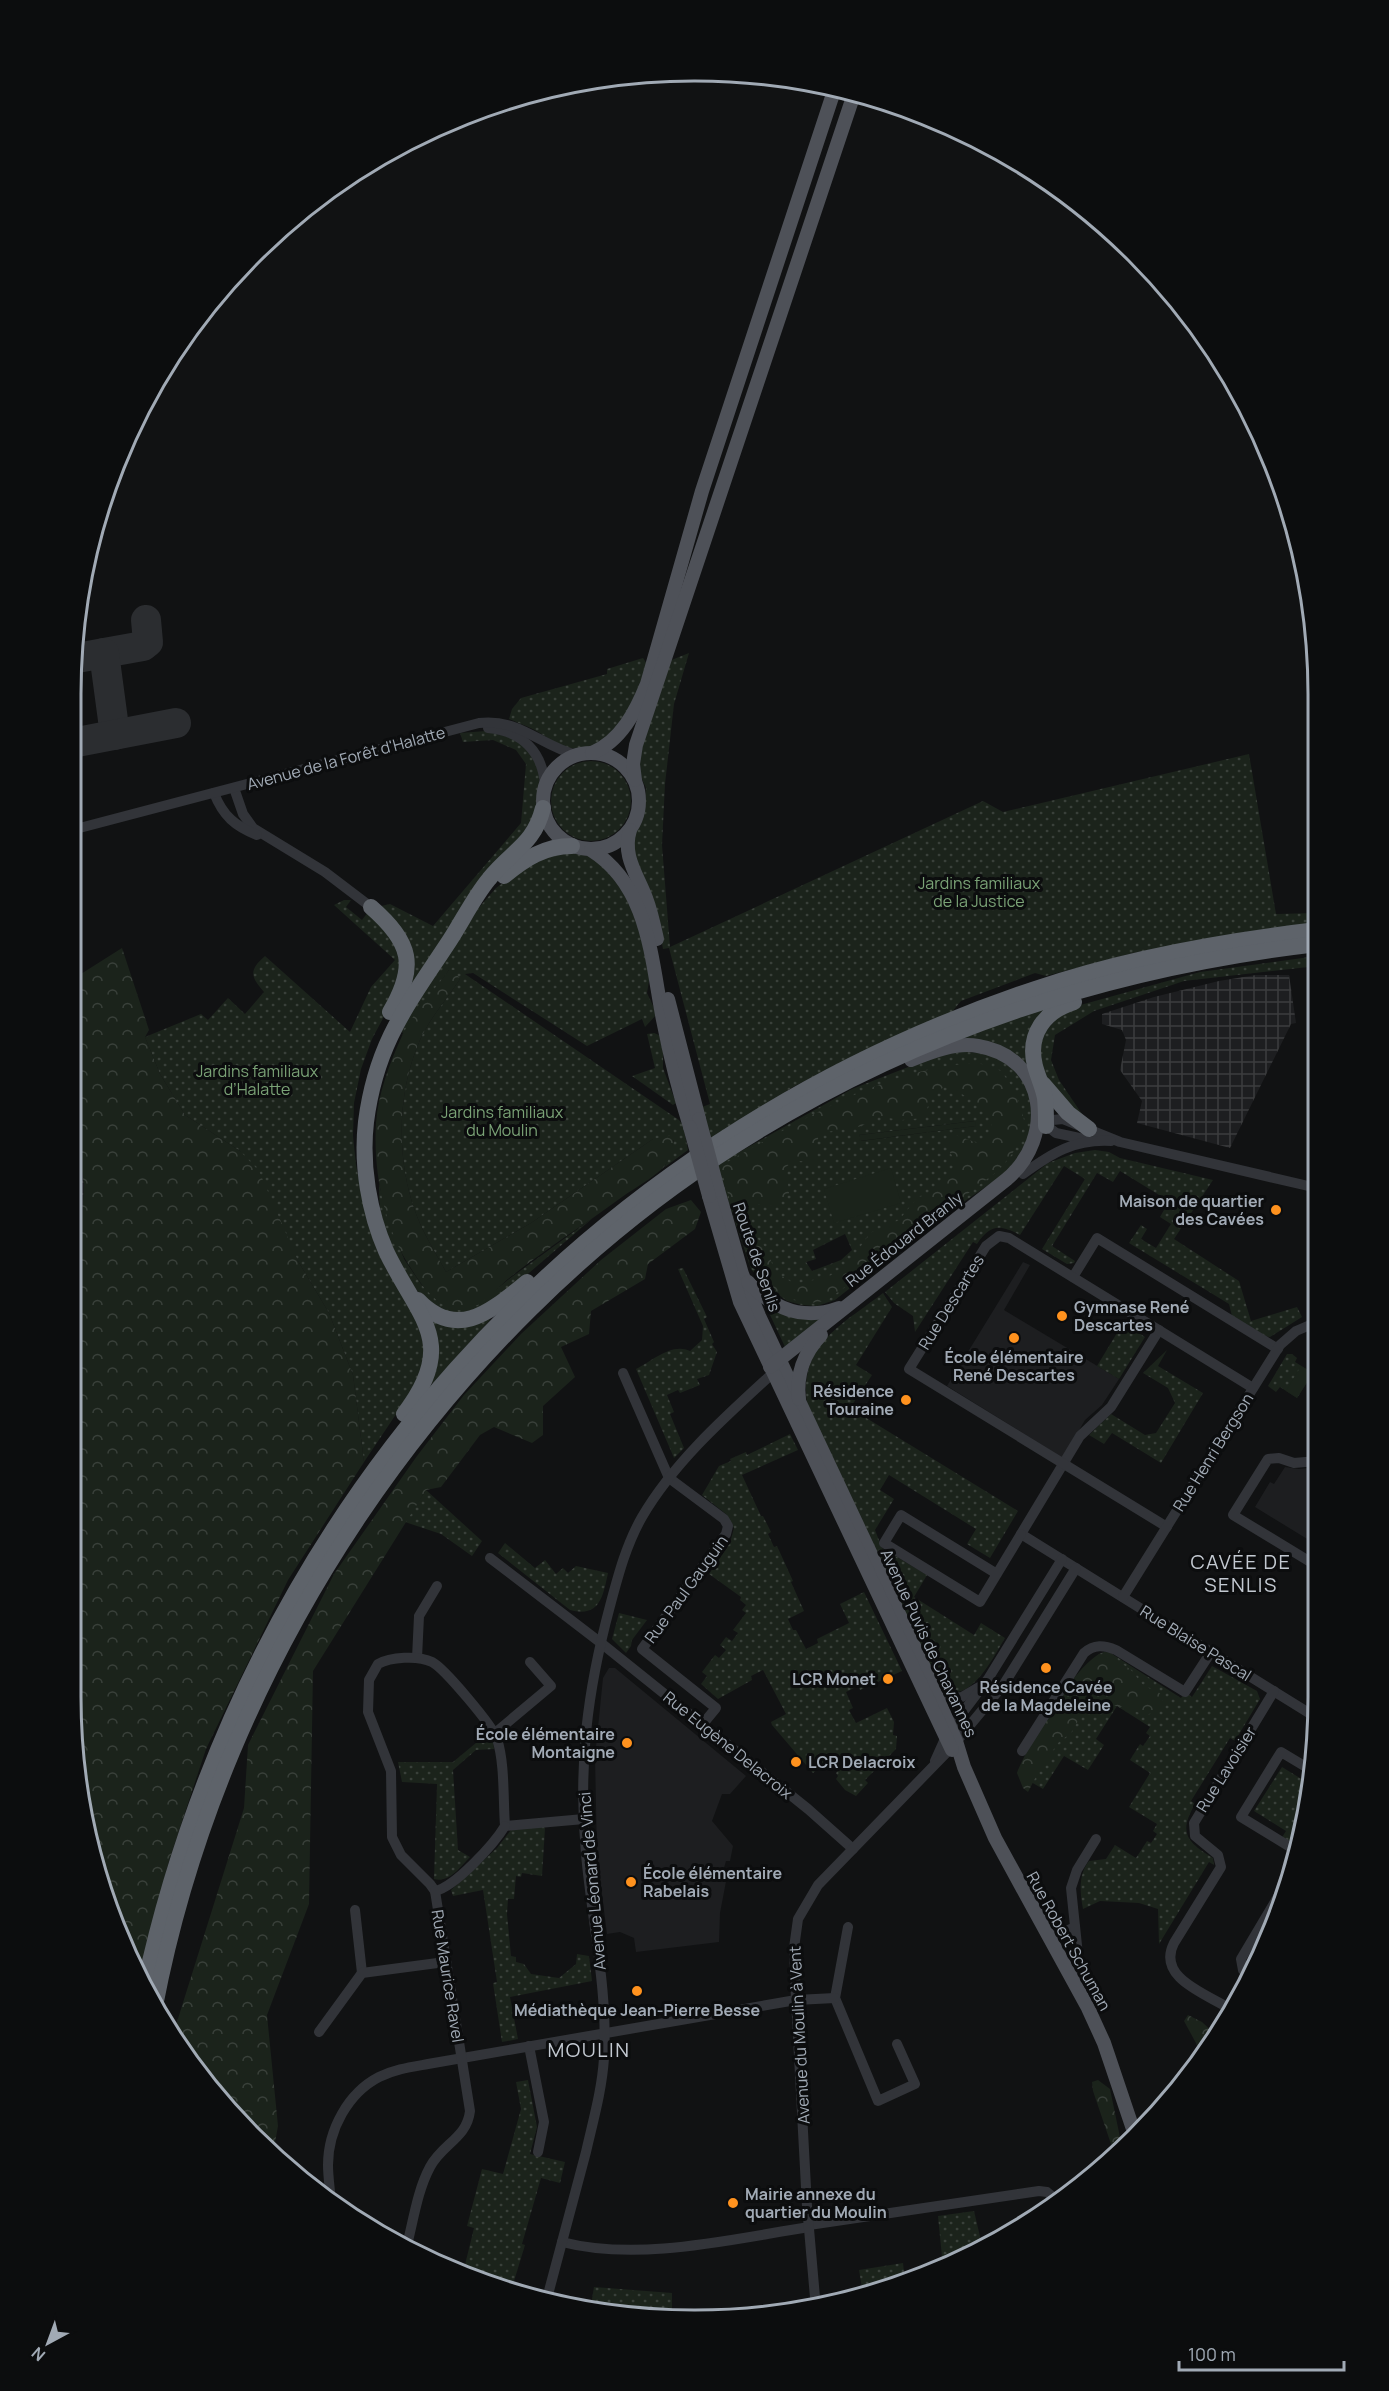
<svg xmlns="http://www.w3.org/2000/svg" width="1389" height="2391" viewBox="0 0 1389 2391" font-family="Manrope,sans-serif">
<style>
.built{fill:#1d1e20}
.industrial{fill:url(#industrial-grid)}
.green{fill:url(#green-dots);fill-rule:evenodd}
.forest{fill:url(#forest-crowns);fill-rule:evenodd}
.pitch{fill:#1b231b}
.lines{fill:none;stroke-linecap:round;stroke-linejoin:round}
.taxiway{stroke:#2b2d30;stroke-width:30}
.minor{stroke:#323439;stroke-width:10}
.major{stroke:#4e5158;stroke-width:14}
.highway{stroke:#5e636a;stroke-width:16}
.major-bridge{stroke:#4e5158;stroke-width:14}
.poi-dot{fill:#ff921e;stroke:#0c0d0e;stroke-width:2}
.labels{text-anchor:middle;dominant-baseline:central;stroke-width:6;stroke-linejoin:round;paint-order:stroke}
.street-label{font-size:16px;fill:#a1aab5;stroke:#0c0d0e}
.park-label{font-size:16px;fill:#7aa276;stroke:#0c0d0e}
.poi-label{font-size:16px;font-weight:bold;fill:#a1aab5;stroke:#0c0d0e;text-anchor:end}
.quarter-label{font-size:20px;letter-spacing:1.5px;fill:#c3c9d1;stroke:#0c0d0e}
.rim{fill:none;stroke:#a1aab5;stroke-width:3}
</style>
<defs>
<pattern id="industrial-grid" width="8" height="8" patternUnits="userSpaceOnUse" patternTransform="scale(1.5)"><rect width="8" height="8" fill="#1d1e20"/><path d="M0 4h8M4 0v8" fill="none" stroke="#3b3c3e"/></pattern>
<pattern id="green-dots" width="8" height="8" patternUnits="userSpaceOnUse" patternTransform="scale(1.5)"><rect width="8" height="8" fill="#1b231b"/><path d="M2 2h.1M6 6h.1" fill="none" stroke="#39403a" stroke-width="1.8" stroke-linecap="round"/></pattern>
<pattern id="forest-crowns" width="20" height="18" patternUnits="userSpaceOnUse" patternTransform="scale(1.5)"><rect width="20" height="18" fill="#1b231b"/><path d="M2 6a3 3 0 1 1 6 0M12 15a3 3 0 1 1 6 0" fill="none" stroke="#39403a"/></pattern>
</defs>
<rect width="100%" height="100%" fill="#111213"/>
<g class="built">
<path d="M1023,1262L1030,1265L1004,1310L1119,1379L1102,1405L1085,1420L1063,1458L947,1386Z"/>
<path d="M1285,1467L1299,1469L1317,1467V1545L1255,1507L1270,1482L1274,1484Z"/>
<path d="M609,1668H615L746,1776L730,1794H722L712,1821L733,1846L730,1861H726L724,1868L728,1871L720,1913L719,1942L636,1952L634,1938L620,1932L607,1934L597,1855L595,1757L603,1678Z"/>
</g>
<g class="industrial">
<path d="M1256,975H1289L1296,1023L1291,1024L1230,1148L1137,1123L1142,1101L1120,1070L1126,1040L1122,1030L1102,1024V1014L1154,997L1219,981Z"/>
<path d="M74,1116L84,1185L74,1349Z"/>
</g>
<g class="green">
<path d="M689,653L674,704L665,784L662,845L670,947L983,801L1003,812L1249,754L1276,914L1317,913V924L1137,952L1046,976L1035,973L961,1001L951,1013L862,1052L793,1087L711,1139L702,1107L710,1104L669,948L663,949L655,907L639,871L632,840L644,815L645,800L646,788L638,771L639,753L669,661Z"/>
<path d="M643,658L647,664C636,701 611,765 559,745C554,743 549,738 543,735C533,728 521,724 509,719L512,709L521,698L607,674V669Z"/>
<path d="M486,731L516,739L533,756L540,775L536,818L406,993L412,974L381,906L390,904L433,926L521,823L526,764L516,750L493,740L463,742L460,733Z"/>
<circle cx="591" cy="801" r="40"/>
<path d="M573,853L593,857L614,873L637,913L650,975L647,993L657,1014L645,1027L642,1019L587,1046L473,973L465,974L679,1120L683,1125L688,1150L665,1167L674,1140L653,1139L531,1223L446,1272C436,1253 422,1232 415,1211C396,1158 397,1092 420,1040C429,1019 447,999 460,979L449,970L403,1034L401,1028L475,912L496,888L537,857Z"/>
<path d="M344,900H351L346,907L362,920L368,912L385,930L402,956L396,994L372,1039L361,1069L354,1103L353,1136L356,1165L368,1223L386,1269L416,1314L427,1359L417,1383L364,1462L353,1375L329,1313L298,1261L240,1151L185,1115L160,1074L145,1037L201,1014L208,1020L228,998L245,1014L264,992C250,976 249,970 265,956L350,1032L371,987L395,960L334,905Z"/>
<path d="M1317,956V966L1184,981L1094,1011L1055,1035L1051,1060L1059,1080L1084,1117L1066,1104L1039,1066L1040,1037L1066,1009L1200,972Z"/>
<path d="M1047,1007L1031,1065L1026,1067L955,1039Z"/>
<path d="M654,1033L659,1035L663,1052V1068L676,1103L673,1105L632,1076L655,1068L647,1034Z"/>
<path d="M956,1051L989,1054L1009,1064L1029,1090L1035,1118L1021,1161L987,1186L934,1222L835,1300L817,1306L802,1305L787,1301L763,1283L751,1269L716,1165L852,1089L921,1062ZM975,1121V1126L861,1141L859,1135ZM845,1234L852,1250L841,1260L812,1271L806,1262L816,1259L813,1250Z"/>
<path d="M1095,1150L1109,1152L1120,1158L1213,1180L1174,1239L1239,1281L1251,1321L1297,1307L1302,1317L1270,1337L1264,1336L1232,1316L1229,1304L1129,1243L1141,1225L1147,1229L1141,1239L1156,1248L1171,1224L1160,1217L1169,1201L1120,1171L1113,1182L1097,1173L1052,1246L1075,1261L1074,1263L1067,1264L1042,1249L1085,1179L1064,1166L1020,1235C1000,1224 990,1224 977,1244L973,1242L915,1332L913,1316L894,1303L885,1292L1048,1163L1075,1153Z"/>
<path d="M379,1184L389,1220L404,1259L421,1284L438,1301L477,1305L509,1279L594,1217L486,1310C471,1315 455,1316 440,1310C413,1301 384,1234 380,1207C379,1200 379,1192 379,1184Z"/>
<path d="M683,1268L707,1317L704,1319L714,1342L712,1344L717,1352L709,1375L697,1379L700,1385L680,1393L678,1390L667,1395L674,1412L670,1414L684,1448L674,1458L636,1369C652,1361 672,1342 690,1351L702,1340L703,1326L678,1269Z"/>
<path d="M883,1293L892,1307L856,1365L872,1375L850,1408L1018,1511L990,1558L967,1544L976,1529L889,1475L880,1490L894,1499L875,1530L882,1548L927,1575L914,1597L974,1635L981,1623L1005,1638C993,1658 965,1715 937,1682L807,1404C799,1344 842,1325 883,1293Z"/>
<path d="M764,1302L826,1315L785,1347Z"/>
<path d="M429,1316L487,1318L490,1320L433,1383L429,1384Z"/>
<path d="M1123,1323L1145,1337L1119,1379L1097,1366Z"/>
<path d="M1167,1350L1158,1366L1203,1393L1161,1463L1112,1433L1104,1444L1089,1435L1111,1414L1145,1435L1156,1433L1175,1403L1168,1388L1143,1373Z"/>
<path d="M1287,1354H1292L1297,1358L1295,1362L1313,1373L1297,1398L1280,1387L1276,1392L1268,1386Z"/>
<path d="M790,1434L798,1450L742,1475L761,1516H763L771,1532L768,1534L774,1547L777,1546L793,1581L791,1582L804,1611L788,1619L793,1630H796L806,1649L818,1643L817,1639L849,1623L840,1604L864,1592L902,1671L860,1690L858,1686L846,1692L853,1708L849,1710L856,1723L887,1708L894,1722L893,1735L897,1736L896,1749L865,1780L868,1783L856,1796L845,1790L836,1779L838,1776L836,1773L838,1771L828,1760L813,1773L772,1725L771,1722L786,1714L763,1670L751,1676L752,1680L718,1699L701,1684L707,1676L702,1672L715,1655L719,1658L726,1650L720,1645L726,1637L732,1641L738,1633L733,1630L746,1613L742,1610L746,1605L740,1600L741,1597L709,1574L730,1543L734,1528L726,1514L702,1495L719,1466L731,1461L730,1459L746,1452L747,1455Z"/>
<path d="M426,1490L482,1541L472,1556L441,1534L405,1522Z"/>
<path d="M505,1543L535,1568L545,1560L556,1574L563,1568L568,1573L576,1566L608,1573C603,1596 600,1618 570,1610L498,1553Z"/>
<path d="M619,1613L647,1620L632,1640L631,1646L626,1653L612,1639Z"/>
<path d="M1104,1652H1109L1181,1698L1185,1692L1192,1697L1212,1666L1257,1691L1260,1699L1235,1741L1230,1738L1191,1801L1195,1804C1178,1833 1187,1842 1213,1858L1214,1865L1209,1862L1159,1944L1158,1909L1139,1903L1100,1901L1083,1909C1080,1893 1078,1875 1089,1861L1106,1859L1115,1845L1136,1858L1147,1841L1151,1843L1157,1834L1153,1831L1157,1824L1129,1807L1150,1773L1130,1760L1140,1744L1143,1746L1150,1736L1146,1733L1150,1727L1117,1706L1096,1739L1104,1745L1088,1770L1064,1756L1043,1789L1031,1782L1099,1654Z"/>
<path d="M488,1733L493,1740L494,1749L476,1750L453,1770L458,1850L470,1857C460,1867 450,1883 434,1879L437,1784L402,1782L398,1762H453Z"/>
<path d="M1282,1767L1308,1783C1305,1801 1304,1831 1289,1841L1281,1839L1286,1831L1254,1811Z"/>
<path d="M543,1826L545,1828L542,1876L522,1873L521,1877L516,1876L514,1899H508L507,1914L511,1956L516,1957V1962L524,1964L531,1974L559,1978L576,1964L577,1954L589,1956L592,1981L510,1997L518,2039L502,2042L493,1983L497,1982L483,1890L453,1896L451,1890L497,1848L511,1830Z"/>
<path d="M528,2080L537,2127L530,2154L565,2162L560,2183L541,2178L522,2244L525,2245L511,2291L463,2273L474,2228L467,2226L482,2169L503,2174L521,2109L516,2082Z"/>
<path d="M974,2211L982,2245L943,2267L938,2216Z"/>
<path d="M903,2263L905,2282L863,2294L859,2270Z"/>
<path d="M594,2287L672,2293V2317L613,2315L590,2311Z"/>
</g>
<g class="forest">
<path d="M122,948L149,1030L145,1037L160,1074L185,1115L240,1151L259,1171L298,1261L329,1313L353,1375L364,1462L288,1580L206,1749L169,1861L139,1979L104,1897L76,1778L74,1349L84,1185L74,1116L73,979Z"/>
<path d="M449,970H454L460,979C447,999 429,1019 420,1040C397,1092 396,1158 415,1211C422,1232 436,1253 446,1272L531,1223L653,1139L674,1135C674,1143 669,1163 663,1168C651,1179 635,1188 622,1197C584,1225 544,1250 508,1279C494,1291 478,1311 459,1310C438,1308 422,1286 412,1270C384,1228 373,1172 376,1123C378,1094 390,1062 402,1036C413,1012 434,991 449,970Z"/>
<path d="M977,1063L990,1066L1001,1071L1011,1085L1021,1107L1024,1120L1020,1141L1012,1154L999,1170L829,1299C816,1304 806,1304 793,1299C783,1295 773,1291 766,1282C741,1255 731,1201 720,1166C797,1123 886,1067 977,1063ZM945,1087C956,1089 961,1094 970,1099C989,1111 997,1116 988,1140L980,1144L953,1134L949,1138L948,1149C950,1153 954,1157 954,1162C953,1177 931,1196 918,1197L899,1220L870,1233L849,1263L828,1277L795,1284L775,1272L767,1249L749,1229L745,1218L746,1209L752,1203C769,1207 778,1207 789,1193L786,1167C796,1159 801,1160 812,1165L818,1161L815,1150L819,1135C838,1126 861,1134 875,1116L902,1120L923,1118L934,1092Z"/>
<path d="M691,1200L701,1212L695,1229L648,1264L645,1279L591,1311L589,1334L561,1347L575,1377L543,1406V1435L532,1443L494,1427L480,1435L441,1487L426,1490L313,1671L309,1904L267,2015L278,2126L273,2154C239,2126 209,2091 186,2054V2050L176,2025L244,1808L248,1745L334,1574L417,1456L464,1395L521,1334L601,1260L666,1209Z"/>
<path d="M1099,1654C1110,1658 1124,1663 1133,1672C1136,1675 1138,1680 1141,1683C1153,1694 1165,1686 1163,1709C1142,1721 1136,1708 1116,1706C1107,1705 1096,1707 1086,1707L1071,1733L1059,1742L1041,1767L1028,1792L1023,1788L1017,1773C1029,1743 1072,1670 1099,1654Z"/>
<path d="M1188,2015L1202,2022L1217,2036L1203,2056L1184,2021Z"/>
<path d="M1098,2080L1110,2089L1122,2147L1111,2157L1112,2147L1093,2091L1092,2082Z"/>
</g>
<g class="pitch">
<path d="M975,1121L976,1126L860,1141L859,1135Z"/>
<path d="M891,1168L901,1203L834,1223L824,1189Z"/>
<path d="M1301,1366L1313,1373L1297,1398L1286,1391Z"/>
</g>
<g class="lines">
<g class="taxiway">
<path d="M104,653L143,646L148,642L146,620"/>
<path d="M72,659L104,653L115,735"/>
<path d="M72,743L176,723"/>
</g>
<g class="minor">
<path d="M488,728C522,731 543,752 545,786"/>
<path d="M234,788L243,814L253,828L325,872L371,907"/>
<path d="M214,793C223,816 235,826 257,835"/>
<path d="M72,830L479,723C520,718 540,746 577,755"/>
<path d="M1042,1122L1056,1133L1084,1139"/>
<path d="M1045,1127L1053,1120L1063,1119L1120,1142L1317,1188"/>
<path d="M1023,1174C1052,1153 1074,1139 1111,1141"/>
<path d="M1073,1277L1097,1238L1278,1349"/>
<path d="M1159,1330L1111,1407L1080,1436L1021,1534L1317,1718"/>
<path d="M623,1373L669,1478L724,1519L728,1526L726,1534L642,1649L716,1708L702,1725"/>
<path d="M1317,1461L1294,1463L1279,1458L1268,1459L1233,1515L1317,1566"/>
<path d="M1167,1527L909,1369L986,1246L999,1236L1009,1238L1253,1388"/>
<path d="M490,1558L601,1643L808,1809L853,1849"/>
<path d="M997,1574L901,1515L884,1543L980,1602C994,1579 1007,1557 1021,1534"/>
<path d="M1123,1597L1280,1345L1296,1331L1317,1322"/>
<path d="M417,1658L419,1616L437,1586"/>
<path d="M938,1698L962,1697L979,1687"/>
<path d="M495,1733L551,1686L530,1662"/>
<path d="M1022,1751L1084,1653C1094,1644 1104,1645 1116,1650L1185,1692L1211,1652"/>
<path d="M935,1761L948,1732L988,1679L1062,1559"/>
<path d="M505,1826L584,1819"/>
<path d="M1295,1850L1241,1817L1281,1752L1311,1770"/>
<path d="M435,1891L430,1884L401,1855L392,1837L391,1771L368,1712L369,1680L378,1664C390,1657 418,1655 432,1662C444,1668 493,1726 497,1739C505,1763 503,1800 505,1826"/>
<path d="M355,1910L362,1973"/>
<path d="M848,1927L835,1998L878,2101L915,2084L897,2044"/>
<path d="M1050,1938L1075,1927"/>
<path d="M1247,1974L1243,1970L1241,1959L1289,1878"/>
<path d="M1077,1986L1080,1974L1071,1888L1077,1870L1096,1839"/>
<path d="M1230,2009C1207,1994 1156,1978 1174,1943L1221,1867L1218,1855L1195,1836L1194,1823L1274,1691"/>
<path d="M319,2032L362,1973L445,1962"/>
<path d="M529,2046L544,2122L538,2152"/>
<path d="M331,2202C330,2189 328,2177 328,2165C328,2130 348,2093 379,2077C395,2069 411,2067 428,2064L796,2000L835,1998"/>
<path d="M809,2225L1039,2191L1047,2192L1058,2201"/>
<path d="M562,2242C639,2262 732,2239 809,2227"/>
<path d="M406,2249C413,2223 417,2191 430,2167C442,2144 467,2138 470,2111L435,1891C455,1887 494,1844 505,1826"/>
<path d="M546,2302C559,2252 573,2202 586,2152C593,2121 602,2090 604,2058C608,1990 592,1922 586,1854C578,1765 587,1692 610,1606C618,1576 626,1545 642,1517C674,1462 726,1416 773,1373"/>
<path d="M816,2309L807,2206L796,2000L794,1948L798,1919L818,1885L951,1748L1004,1684L1076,1568"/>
</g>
<g class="major">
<circle cx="591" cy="801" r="48"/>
<path d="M592,753C621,741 636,711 647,684L702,491L835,88"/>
<path d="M635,780L633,764L636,745L854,94"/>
<path d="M630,830C622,856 637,874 646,898C651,911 654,925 657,939"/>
<path d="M591,850C649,886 651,959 663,1020C670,1056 679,1092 690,1127"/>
<path d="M668,999L699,1119"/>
<path d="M718,1190L742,1274L759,1316L923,1665L956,1741L964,1767L995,1838L1088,2008L1104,2043L1135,2135"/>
<path d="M709,1196L740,1302L952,1750"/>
<path d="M748,1282C773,1309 804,1321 839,1308"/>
<path d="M770,1367L1007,1179C1056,1137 1047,1057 978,1046C956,1042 931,1052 911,1060"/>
<path d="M799,1399C796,1374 804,1353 821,1335"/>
</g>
<g class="highway">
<path d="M504,876C525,859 544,846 572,846"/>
<path d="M371,907C412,943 417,966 390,1012"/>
<path d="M1043,1084L1068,1113L1089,1129"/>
<path d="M1046,1126C1046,1116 1046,1107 1045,1098C1043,1087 1038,1077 1035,1066C1027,1034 1045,1011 1074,1002"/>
<path d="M418,1300C458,1342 492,1310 527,1282"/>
<path d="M404,1414C460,1341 417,1317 386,1251C369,1212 361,1165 366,1122C376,1043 408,1004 450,940C463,920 474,897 489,879C511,851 534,845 543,808"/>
<path d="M144,1988C246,1516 577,1142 1035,989C1126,958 1222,941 1317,930"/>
<path d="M155,2006C221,1661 440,1332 737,1144C913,1032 1111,968 1317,944"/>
</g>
<g class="major-bridge">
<path d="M699,1119L718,1190"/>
<path d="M690,1127L709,1196"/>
</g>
</g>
<g class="poi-dot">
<circle cx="1276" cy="1210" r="6"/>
<circle cx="1062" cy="1316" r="6"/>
<circle cx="1014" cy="1338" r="6"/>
<circle cx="906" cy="1400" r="6"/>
<circle cx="1046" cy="1668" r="6"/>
<circle cx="888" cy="1679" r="6"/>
<circle cx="627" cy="1743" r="6"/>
<circle cx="796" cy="1762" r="6"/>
<circle cx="631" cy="1882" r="6"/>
<circle cx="637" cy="1991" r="6"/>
<circle cx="733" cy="2203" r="6"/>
</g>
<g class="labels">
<g class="street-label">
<text transform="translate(346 758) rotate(-15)">Avenue de la Forêt d'Halatte</text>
<text transform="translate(904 1239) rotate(-38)">Rue Édouard Branly</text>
<text transform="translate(757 1257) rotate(71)">Route de Senlis</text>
<text transform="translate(951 1302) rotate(-58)">Rue Descartes</text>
<text transform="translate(1213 1452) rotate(-58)">Rue Henri Bergson</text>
<text transform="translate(686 1589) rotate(-54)">Rue Paul Gauguin</text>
<text transform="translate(929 1643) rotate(65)">Avenue Puvis de Chavannes</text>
<text transform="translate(1196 1643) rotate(32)">Rue Blaise Pascal</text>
<text transform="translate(728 1745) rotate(39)">Rue Eugène Delacroix</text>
<text transform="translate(1226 1769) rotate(-58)">Rue Lavoisier</text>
<text transform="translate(592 1881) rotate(-95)">Avenue Léonard de Vinci</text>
<text transform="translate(1069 1941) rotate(61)">Rue Robert Schuman</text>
<text transform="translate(448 1976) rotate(81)">Rue Maurice Ravel</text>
<text transform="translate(799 2035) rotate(-93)">Avenue du Moulin à Vent</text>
</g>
<g class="park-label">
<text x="979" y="883">Jardins familiaux<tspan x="979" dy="18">de la Justice</tspan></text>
<text x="257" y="1071">Jardins familiaux<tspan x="257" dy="18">d’Halatte</tspan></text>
<text x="502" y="1112">Jardins familiaux<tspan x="502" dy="18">du Moulin</tspan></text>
</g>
<g class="poi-label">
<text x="1264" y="1201">Maison de quartier<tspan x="1264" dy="18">des Cavées</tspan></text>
<text x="1074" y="1307" text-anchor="start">Gymnase René<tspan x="1074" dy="18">Descartes</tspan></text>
<text x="1014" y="1357" text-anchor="middle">École élémentaire<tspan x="1014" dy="18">René Descartes</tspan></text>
<text x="894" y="1391">Résidence<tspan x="894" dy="18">Touraine</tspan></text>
<text x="876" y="1679">LCR Monet</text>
<text x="1046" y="1687" text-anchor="middle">Résidence Cavée<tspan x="1046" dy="18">de la Magdeleine</tspan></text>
<text x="615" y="1734">École élémentaire<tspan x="615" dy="18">Montaigne</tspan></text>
<text x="808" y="1762" text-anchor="start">LCR Delacroix</text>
<text x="643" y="1873" text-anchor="start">École élémentaire<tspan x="643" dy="18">Rabelais</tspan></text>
<text x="637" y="2010" text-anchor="middle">Médiathèque Jean-Pierre Besse</text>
<text x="745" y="2194" text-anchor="start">Mairie annexe du<tspan x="745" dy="18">quartier du Moulin</tspan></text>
</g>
<g class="quarter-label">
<text x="1241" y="1561">CAVÉE DE<tspan x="1241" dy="23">SENLIS</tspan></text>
<text x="589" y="2049">MOULIN</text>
</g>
</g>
<path d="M0 0H1389V2391H0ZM694 81H695A613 613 0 0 1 1308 694V1697A613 613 0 0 1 695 2310H694A613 613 0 0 1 81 1697V694A613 613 0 0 1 694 81Z" fill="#0c0d0e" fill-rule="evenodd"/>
<path class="rim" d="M694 81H695A613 613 0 0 1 1308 694V1697A613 613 0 0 1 695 2310H694A613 613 0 0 1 81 1697V694A613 613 0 0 1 694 81Z"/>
<g transform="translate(48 2343) rotate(221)" stroke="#0c0d0e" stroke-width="4.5" paint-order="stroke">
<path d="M0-4.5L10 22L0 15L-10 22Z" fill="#a1aab5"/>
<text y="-9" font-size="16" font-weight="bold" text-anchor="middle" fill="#a1aab5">N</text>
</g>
<path d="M1179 2361v9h165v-9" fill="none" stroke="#a1aab5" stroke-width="3"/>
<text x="1188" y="2361" font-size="18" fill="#a1aab5" stroke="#0c0d0e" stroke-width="4.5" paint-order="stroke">100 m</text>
</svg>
